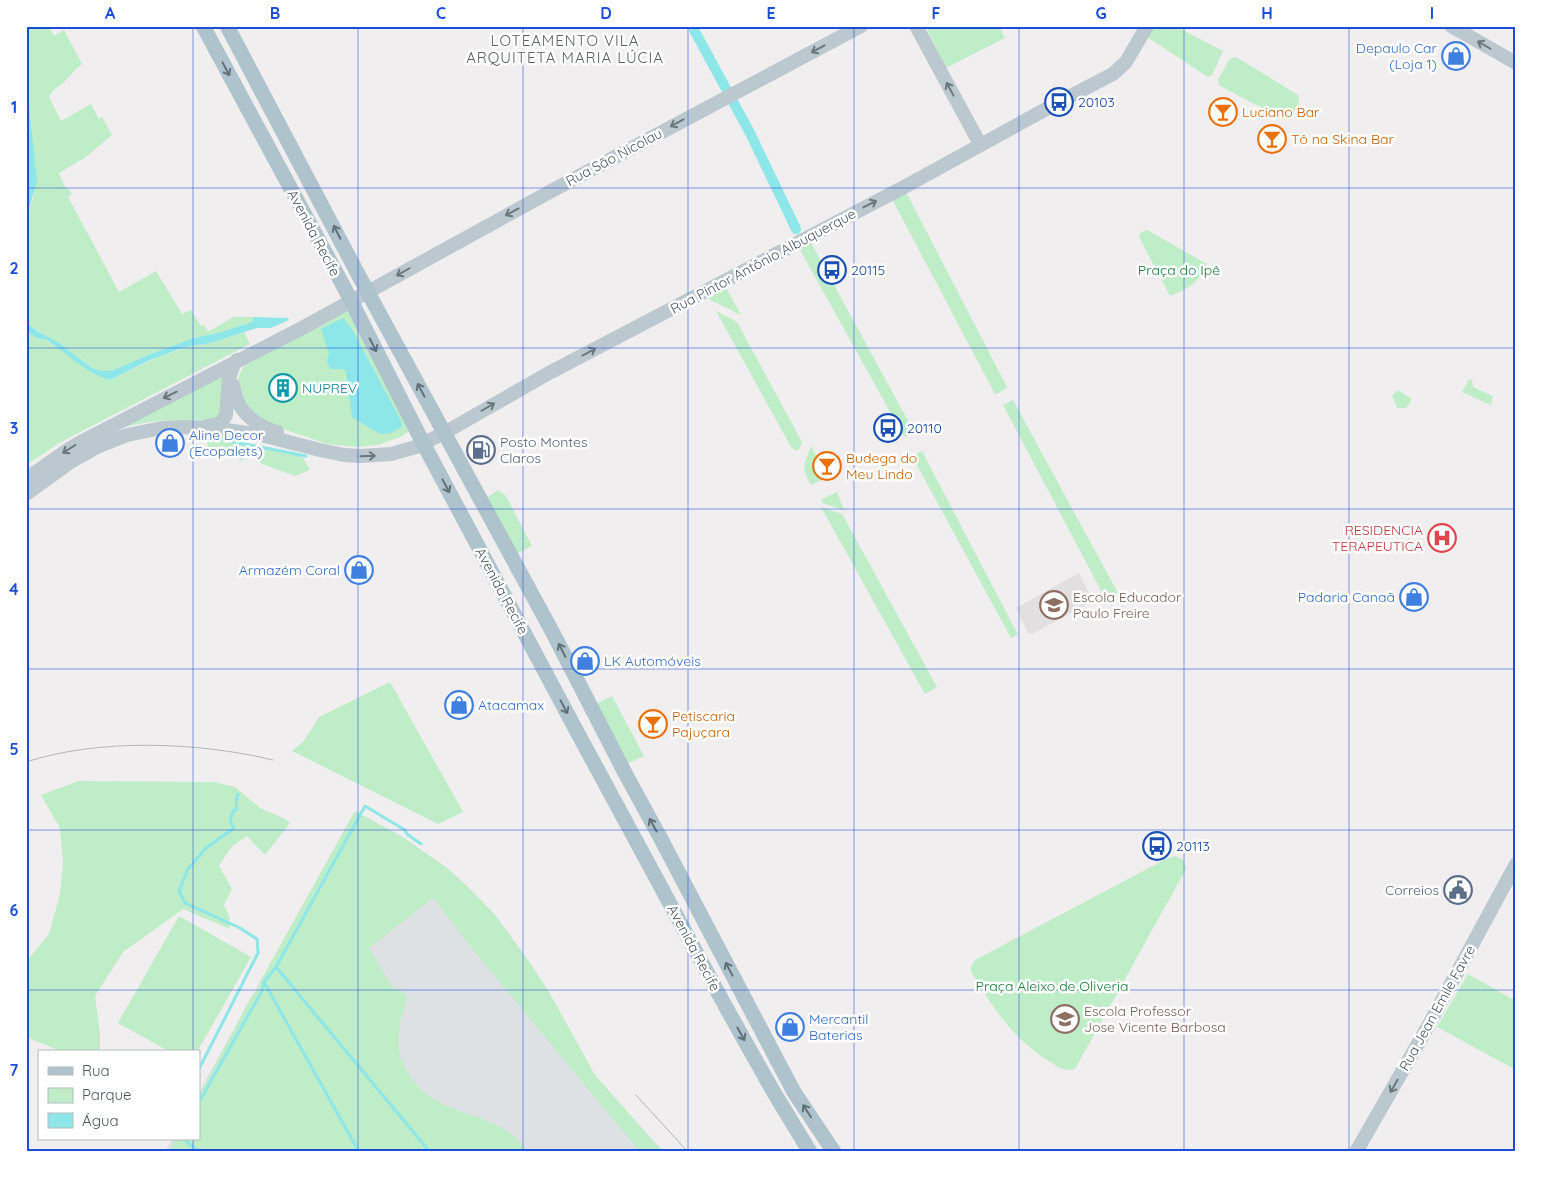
<svg xmlns="http://www.w3.org/2000/svg" width="1542" height="1178" viewBox="0 0 1542 1178" font-family="Quicksand,sans-serif">
<style>
.education{fill:#e2dfe0}
.medical{fill:#fae0e2}
.airport{fill:#dde1e3}
.green{fill:#beedc8}
.water{fill:#8de6e8}
.lines{fill:none;stroke-linecap:round;stroke-linejoin:round}
.stream{stroke:#8de6e8;stroke-width:3}
.canal{stroke:#8de6e8;stroke-width:10}
.secondary{stroke:#bbc8cf;stroke-width:14}
.primary{stroke:#afc3cc;stroke-width:15}
.tram{stroke:#b1b5b8;stroke-width:1}
.oneway{stroke:#6a787e}
.oneway2{stroke:#617077}
.grid{fill:none;stroke:#1d4ed8;stroke-width:1;stroke-opacity:0.55}
.labels{text-anchor:middle;dominant-baseline:central;stroke-width:5;stroke-linejoin:round;paint-order:stroke}
.shop-label{font-size:14px;fill:#366cbe;stroke:#fff;text-anchor:start}
.transit-label{font-size:14px;fill:#164399;stroke:#fff;text-anchor:start}
.food-label{font-size:14px;fill:#c56008;stroke:#fff;text-anchor:start}
.street-label{font-size:14px;fill:#47555b;stroke:#fff}
.park-label{font-size:14px;fill:#1b7939;stroke:#fff}
.culture-label{font-size:14px;fill:#0d838f;stroke:#fff;text-anchor:start}
.service-label{font-size:14px;fill:#4e5e75;stroke:#fff;text-anchor:start}
.health-label{font-size:14px;fill:#be3a42;stroke:#fff;text-anchor:end}
.education-label{font-size:14px;fill:#785e54;stroke:#fff;text-anchor:start}
.neighbourhood-label{font-size:15px;letter-spacing:1px;fill:#5b6063;stroke:#fff}
.neatline{fill:none;stroke:#1d4ed8;stroke-width:2}
.grid-label{font-size:16px;text-anchor:middle;font-weight:bold;fill:#1d4ed8}
</style>
<rect width="100%" height="100%" fill="#f1eeef"/>
<path class="education" d="M1079,573L1093,601L1032,634L1028,633L1016,608Z"/>
<path class="medical" d="M1434,525L1457,539L1450,550L1428,536Z"/>
<path class="airport" d="M355,811L401,836L447,868L468,887L495,915L528,960L548,992L595,1075L625,1110L664,1152H165L172,1139H199V1092Z"/>
<g class="green">
<path d="M26,26H48L54,36L64,30L82,64C75,69 70,76 64,82C57,88 54,88 49,97L61,121L91,104L99,119L102,117L112,135L86,157L59,173L64,185L72,194L68,197L119,292L156,271L182,314L191,310L201,326L204,325L208,332L233,317H254L252,322L218,333L194,338L153,353L111,371H101L92,368L71,352L26,323V220L34,195L26,80Z"/>
<path d="M925,26H999L1005,38L946,68Z"/>
<path d="M1149,26H1175L1223,51L1212,75L1208,77L1147,37Z"/>
<path d="M1236,57L1298,95C1302,104 1295,114 1286,117L1252,103L1219,85L1218,80L1229,60L1231,58Z"/>
<path d="M906,192L1007,387L1001,392L995,394L892,199Z"/>
<path d="M1147,230L1207,264C1199,283 1189,288 1170,296L1139,237L1140,233Z"/>
<path d="M810,241L913,430L910,434L904,437L799,248Z"/>
<path d="M724,284L741,315L710,300L706,292Z"/>
<path d="M345,310L350,314L409,428L408,432L400,437L378,445L358,447L327,444L266,423L237,397C237,384 237,375 245,365Z"/>
<path d="M716,311L737,322L802,442L799,450H795L791,447Z"/>
<path d="M26,329L40,340L44,339L110,380L164,354L195,345L207,344L244,332L250,344L61,442L26,465Z"/>
<path d="M228,369L225,402L216,422C174,417 146,421 105,432Z"/>
<path d="M1469,379H1472L1473,387L1493,396L1491,405L1462,392Z"/>
<path d="M1397,390L1411,398L1410,403L1406,408H1397L1392,396Z"/>
<path d="M1013,400L1118,593L1106,600L1003,405Z"/>
<path d="M207,432L224,434L231,440L301,454L310,470L295,476L262,464L252,454L241,461L239,458L208,451Z"/>
<path d="M811,446L828,477L811,485C800,467 805,463 811,446Z"/>
<path d="M922,451L1018,635L1011,638L912,456Z"/>
<path d="M498,490L506,496L532,546L518,553H513L487,498Z"/>
<path d="M837,492L844,510L822,503V499Z"/>
<path d="M821,507L842,514L937,687L925,694Z"/>
<path d="M390,682L463,812L438,824L292,751L303,742L319,717Z"/>
<path d="M612,696L644,756L625,765L594,705Z"/>
<path d="M79,781L214,782L235,787L260,808L285,819L290,823L265,855L247,836L232,846L219,866L232,889L224,905L229,916L230,929L183,909L123,952L95,996L100,1033V1052L58,1050L26,1037V962L49,934L60,894L63,863L60,828L41,795Z"/>
<path d="M355,811L401,836L447,868L468,887L495,915L528,960L549,992L595,1075L663,1152H640L475,952L433,898L369,948L392,987L405,993L407,997C403,1012 398,1027 398,1042C398,1053 402,1062 407,1071C429,1112 472,1109 507,1131C515,1136 522,1145 529,1152H169L175,1139H199V1095L251,997L262,984L257,987Z"/>
<path d="M1174,856C1182,857 1185,862 1186,869L1075,1069C1065,1072 1059,1067 1050,1062C1012,1038 994,1009 971,972V967L975,960L1164,860Z"/>
<path d="M179,916L251,957L197,1052H170L118,1023Z"/>
<path d="M1468,974L1516,1001V1070L1437,1027Z"/>
</g>
<g class="water">
<path d="M26,80L37,181L26,220Z"/>
<path d="M254,317L288,318L289,320L271,328H257L207,344L195,345L179,349L150,360L110,380C85,373 66,352 45,339C35,340 33,335 26,329V323L39,332L59,343L92,368L101,371H111L153,353L194,338L218,333L252,322Z"/>
<path d="M343,318L353,331L401,421L402,427L391,433L380,434L352,417L346,372L343,369H330L327,362L329,353L321,329Z"/>
</g>
<g class="lines">
<g class="stream">
<path d="M209,437L306,456"/>
<path d="M276,967L430,1152"/>
<path d="M264,982L359,1152"/>
<path d="M199,1069L258,953L257,939L240,928L185,903L179,891L188,869L206,848L234,828L230,820L233,811L237,809L236,803L238,794"/>
<path d="M199,1102L262,991L264,982L276,967L365,806L405,830L407,834L421,844"/>
<path d="M183,1139L200,1152"/>
</g>
<path class="canal" d="M692,26L750,133L796,229"/>
<g class="secondary">
<path d="M916,26L980,144"/>
<path d="M1451,26L1516,63"/>
<path d="M233,385C236,410 254,425 277,432"/>
<path d="M207,426L221,423L226,415L229,378L234,364L237,360"/>
<path d="M26,479L66,451L79,443L304,327L555,189L861,26"/>
<path d="M26,494L69,463L97,447L127,435L162,428L183,427L213,428L261,435L320,450L344,455L360,456L391,454L416,447L444,433L549,373L906,186L1059,102L1113,74L1126,62L1147,26"/>
<path d="M1356,1152L1427,1028L1516,864"/>
</g>
<g class="primary">
<path d="M203,26L345,289L423,443L575,728L728,1011L773,1091L810,1152"/>
<path d="M227,26L359,276L553,633L625,773L661,839L777,1060L794,1092L834,1152"/>
</g>
<g class="tram">
<path d="M26,762C99,738 199,742 273,760"/>
<path d="M636,1095L688,1152"/>
</g>
</g>
<defs><path id="oneway-shaft" d="M-6 0H5M1.5-3L5.5 0L1.5 3" fill="none" stroke-width="1.6" stroke-linecap="round" stroke-linejoin="round" transform="scale(1.25)"/></defs>
<g class="oneway">
<use href="#oneway-shaft" transform="translate(1484 45) rotate(-150)"/>
<use href="#oneway-shaft" transform="translate(818 49) rotate(152)"/>
<use href="#oneway-shaft" transform="translate(950 89) rotate(-118)"/>
<use href="#oneway-shaft" transform="translate(677 123) rotate(152)"/>
<use href="#oneway-shaft" transform="translate(870 204) rotate(-27)"/>
<use href="#oneway-shaft" transform="translate(512 212) rotate(152)"/>
<use href="#oneway-shaft" transform="translate(403 272) rotate(150)"/>
<use href="#oneway-shaft" transform="translate(589 352) rotate(-28)"/>
<use href="#oneway-shaft" transform="translate(170 395) rotate(154)"/>
<use href="#oneway-shaft" transform="translate(488 407) rotate(-30)"/>
<use href="#oneway-shaft" transform="translate(69 449) rotate(148)"/>
<use href="#oneway-shaft" transform="translate(368 456) rotate(-2)"/>
<use href="#oneway-shaft" transform="translate(1394 1086) rotate(120)"/>
</g>
<g class="oneway2">
<use href="#oneway-shaft" transform="translate(226 69) rotate(62)"/>
<use href="#oneway-shaft" transform="translate(337 232) rotate(-117)"/>
<use href="#oneway-shaft" transform="translate(373 345) rotate(63)"/>
<use href="#oneway-shaft" transform="translate(421 390) rotate(-118)"/>
<use href="#oneway-shaft" transform="translate(446 486) rotate(62)"/>
<use href="#oneway-shaft" transform="translate(562 650) rotate(-117)"/>
<use href="#oneway-shaft" transform="translate(564 707) rotate(62)"/>
<use href="#oneway-shaft" transform="translate(653 825) rotate(-119)"/>
<use href="#oneway-shaft" transform="translate(729 969) rotate(-118)"/>
<use href="#oneway-shaft" transform="translate(741 1034) rotate(61)"/>
<use href="#oneway-shaft" transform="translate(807 1111) rotate(-123)"/>
</g>
<path class="grid" d="M193,26V1052M358,26V1152M523,26V1152M688,26V1152M854,26V1152M1019,26V1152M1184,26V1152M1349,26V1152M26,188H1516M26,348H1516M26,509H1516M26,669H1516M26,830H1516M26,990H1516M193,1139V1152"/>
<defs>
<symbol id="shop-ring" viewBox="-11 -11 22 22"><circle r="9.5" fill="#fff" stroke="#3f7fe0" stroke-width="1.5"/><path d="M-5-2.5h2.3a2.7 3.5 0 0 1 5.4 0H5L5.5 6h-11ZM-1.5-2.5h3a1.5 2.3 0 0 0-3 0Z" fill="#3f7fe0"/></symbol>
<symbol id="bus-ring" viewBox="-11 -11 22 22"><circle r="9.5" fill="#fff" stroke="#1a4fb4" stroke-width="1.5"/><path d="M-5-6H5V4H4V6H2V4H-2V6H-4V4H-5ZM-3.5-4V0h7V-4ZM-3.5 1.2v1.5H-2V1.2ZM2 1.2v1.5H3.5V1.2Z" fill="#1a4fb4"/></symbol>
<symbol id="bar-ring" viewBox="-11 -11 22 22"><circle r="9.5" fill="#fff" stroke="#e8710a" stroke-width="1.5"/><path d="M-6-5H6L.8 .8V4.5H3.5V6h-7V4.5H-.8V.8Z" fill="#e8710a"/></symbol>
<symbol id="building-ring" viewBox="-11 -11 22 22"><circle r="9.5" fill="#fff" stroke="#0f9aa8" stroke-width="1.5"/><path d="M-4-6H4V6H1V3H-1V6H-4ZM-2.5-4.3h1.7v1.8h-1.7ZM.8-4.3h1.7v1.8H.8ZM-2.5-1h1.7V.8h-1.7ZM.8-1h1.7V.8H.8Z" fill="#0f9aa8"/></symbol>
<symbol id="fuel-ring" viewBox="-11 -11 22 22"><circle r="9.5" fill="#fff" stroke="#5c6f8a" stroke-width="1.5"/><path d="M-5.5-6h7V0h2V4h1.3V-2.5L3-4.5l.8-.8L6-3V5H2.5V1h-1V6h-7ZM-4.2-4.7v3.2H.2V-4.7Z" fill="#5c6f8a"/></symbol>
<symbol id="hospital-ring" viewBox="-11 -11 22 22"><circle r="9.5" fill="#fff" stroke="#e0444e" stroke-width="1.5"/><path d="M-5-5h3v3.5h4V-5h3V5h-3V1.5h-4V5h-3Z" fill="#e0444e"/></symbol>
<symbol id="school-ring" viewBox="-11 -11 22 22"><circle r="9.5" fill="#fff" stroke="#8d6e63" stroke-width="1.5"/><path d="M0-5L7-2L0 1L-7-2ZM-4 1L0 2.5L4 1V4Q0 6-4 4Z" fill="#8d6e63"/></symbol>
<symbol id="civic-ring" viewBox="-11 -11 22 22"><circle r="9.5" fill="#fff" stroke="#5c6f8a" stroke-width="1.5"/><path d="M-.6-6.5H3V-4.5H.6V-3L4-1V1h2V6H-6V1h2V-1L-.6-3ZM-1.2 2.5V6h2.4V2.5Z" fill="#5c6f8a"/></symbol>
</defs>
<g fill-rule="evenodd">
<use href="#shop-ring" x="1440" y="40" width="32" height="32"/>
<use href="#bus-ring" x="1043" y="86" width="32" height="32"/>
<use href="#bar-ring" x="1207" y="96" width="32" height="32"/>
<use href="#bar-ring" x="1256" y="123" width="32" height="32"/>
<use href="#bus-ring" x="816" y="254" width="32" height="32"/>
<use href="#building-ring" x="267" y="372" width="32" height="32"/>
<use href="#bus-ring" x="872" y="412" width="32" height="32"/>
<use href="#shop-ring" x="154" y="427" width="32" height="32"/>
<use href="#fuel-ring" x="465" y="434" width="32" height="32"/>
<use href="#bar-ring" x="811" y="450" width="32" height="32"/>
<use href="#hospital-ring" x="1426" y="522" width="32" height="32"/>
<use href="#shop-ring" x="343" y="554" width="32" height="32"/>
<use href="#shop-ring" x="1398" y="581" width="32" height="32"/>
<use href="#school-ring" x="1038" y="589" width="32" height="32"/>
<use href="#shop-ring" x="569" y="645" width="32" height="32"/>
<use href="#shop-ring" x="443" y="689" width="32" height="32"/>
<use href="#bar-ring" x="637" y="708" width="32" height="32"/>
<use href="#bus-ring" x="1141" y="830" width="32" height="32"/>
<use href="#civic-ring" x="1442" y="874" width="32" height="32"/>
<use href="#school-ring" x="1049" y="1003" width="32" height="32"/>
<use href="#shop-ring" x="774" y="1011" width="32" height="32"/>
</g>
<g class="labels">
<g class="shop-label">
<text x="1437" y="48" text-anchor="end">Depaulo Car<tspan x="1437" dy="16">(Loja 1)</tspan></text>
<text x="189" y="435">Aline Decor<tspan x="189" dy="16">(Ecopalets)</tspan></text>
<text x="340" y="570" text-anchor="end">Armazém Coral</text>
<text x="1395" y="597" text-anchor="end">Padaria Canaã</text>
<text x="604" y="661">LK Automóveis</text>
<text x="478" y="705">Atacamax</text>
<text x="809" y="1019">Mercantil<tspan x="809" dy="16">Baterias</tspan></text>
</g>
<g class="transit-label">
<text x="1078" y="102">20103</text>
<text x="851" y="270">20115</text>
<text x="907" y="428">20110</text>
<text x="1176" y="846">20113</text>
</g>
<g class="food-label">
<text x="1242" y="112">Luciano Bar</text>
<text x="1291" y="139">Tô na Skina Bar</text>
<text x="846" y="458">Budega do<tspan x="846" dy="16">Meu Lindo</tspan></text>
<text x="672" y="716">Petiscaria<tspan x="672" dy="16">Pajuçara</tspan></text>
</g>
<g class="street-label">
<text transform="translate(614 157) rotate(-28)">Rua São Nicolau</text>
<text transform="translate(314 233) rotate(62)">Avenida Recife</text>
<text transform="translate(763 261) rotate(-28)">Rua Pintor Antônio Albuquerque</text>
<text transform="translate(502 591) rotate(62)">Avenida Recife</text>
<text transform="translate(694 948) rotate(62)">Avenida Recife</text>
<text transform="translate(1437 1008) rotate(-61)">Rua Jean Emile Favre</text>
</g>
<g class="park-label">
<text x="1179" y="270">Praça do Ipê</text>
<text x="1052" y="986">Praça Aleixo de Oliveria</text>
</g>
<g class="culture-label">
<text x="302" y="388">NUPREV</text>
</g>
<g class="service-label">
<text x="500" y="442">Posto Montes<tspan x="500" dy="16">Claros</tspan></text>
<text x="1439" y="890" text-anchor="end">Correios</text>
</g>
<g class="health-label">
<text x="1423" y="530">RESIDENCIA<tspan x="1423" dy="16">TERAPEUTICA</tspan></text>
</g>
<g class="education-label">
<text x="1073" y="597">Escola Educador<tspan x="1073" dy="16">Paulo Freire</tspan></text>
<text x="1084" y="1011">Escola Professor<tspan x="1084" dy="16">Jose Vicente Barbosa</tspan></text>
</g>
<g class="neighbourhood-label">
<text x="565" y="40">LOTEAMENTO VILA<tspan x="565" dy="17">ARQUITETA MARIA LÚCIA</tspan></text>
</g>
</g>
<rect width="1542" height="1178" fill="none" stroke="#ffffff" stroke-width="55"/>
<rect x="38" y="1050" width="162" height="90" fill="#ffffff" stroke="#b5bbbd"/>
<rect x="48" y="1067" width="25" height="8" fill="#afc3cc" stroke="#b5bbbd"/>
<text x="82" y="1076" font-size="15" fill="#47555b">Rua</text>
<rect x="48" y="1088" width="25" height="15" fill="#beedc8" stroke="#b5bbbd"/>
<text x="82" y="1100" font-size="15" fill="#47555b">Parque</text>
<rect x="48" y="1113" width="25" height="15" fill="#8de6e8" stroke="#b5bbbd"/>
<text x="82" y="1126" font-size="15" fill="#47555b">Água</text>
<rect x="28" y="28" width="1486" height="1122" class="neatline"/>
<g class="grid-label">
<text x="110" y="19">A</text>
<text x="275" y="19">B</text>
<text x="441" y="19">C</text>
<text x="606" y="19">D</text>
<text x="771" y="19">E</text>
<text x="936" y="19">F</text>
<text x="1101" y="19">G</text>
<text x="1267" y="19">H</text>
<text x="1432" y="19">I</text>
<text x="14" y="113">1</text>
<text x="14" y="274">2</text>
<text x="14" y="434">3</text>
<text x="14" y="595">4</text>
<text x="14" y="755">5</text>
<text x="14" y="916">6</text>
<text x="14" y="1076">7</text>
</g>
</svg>
